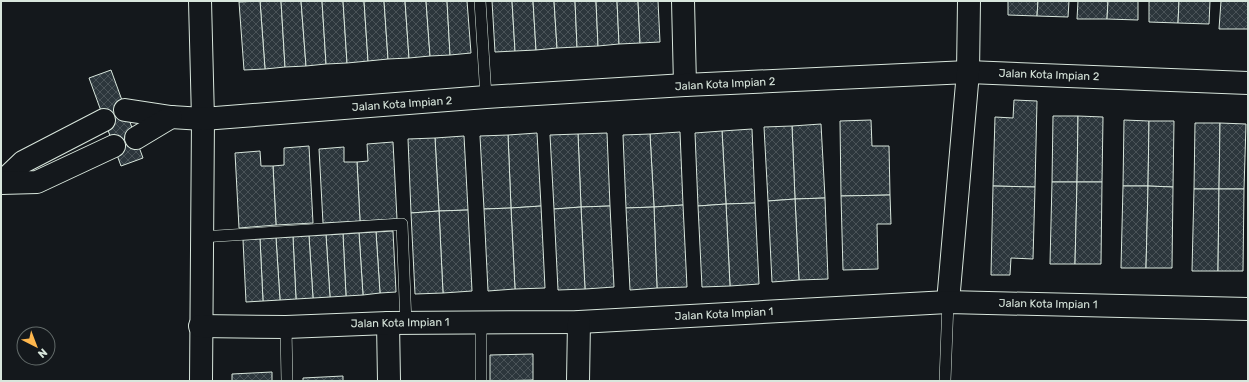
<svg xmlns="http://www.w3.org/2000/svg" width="1249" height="382" viewBox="0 0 1249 382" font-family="Rubik,sans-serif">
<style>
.building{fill:url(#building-cross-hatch);stroke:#d8e6dc}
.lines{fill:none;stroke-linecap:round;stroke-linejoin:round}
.lane-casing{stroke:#d8e6dc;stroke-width:12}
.street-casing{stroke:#d8e6dc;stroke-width:24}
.lane{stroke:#14181c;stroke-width:11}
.street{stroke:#14181c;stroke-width:22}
.labels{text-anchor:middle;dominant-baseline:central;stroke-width:3;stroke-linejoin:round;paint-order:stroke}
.street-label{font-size:11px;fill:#d8e6dc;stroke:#14181c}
</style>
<defs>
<pattern id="building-cross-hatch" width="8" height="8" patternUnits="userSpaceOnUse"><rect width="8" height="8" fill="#2c363c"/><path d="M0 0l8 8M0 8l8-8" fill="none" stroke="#4a5358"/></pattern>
</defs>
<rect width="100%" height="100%" fill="#14181c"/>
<g class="building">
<path d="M260,1H281L285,67L265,69Z"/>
<path d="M260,1L265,69L244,70L239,2Z"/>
<path d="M281,1H301L306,66L285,67Z"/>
<path d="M301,1H322L326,64L306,66Z"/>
<path d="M322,1H343L347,63L326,64Z"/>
<path d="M343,1H364L368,61L347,63Z"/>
<path d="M364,1H384L388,59L368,61Z"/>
<path d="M384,1H405L409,58L388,59Z"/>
<path d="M405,1H426L430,56L409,58Z"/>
<path d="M426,1H447L450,55L430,56Z"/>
<path d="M447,1H467L471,53L450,55Z"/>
<path d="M492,1H512L515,51L495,52Z"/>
<path d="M512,1H533L536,50L515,51Z"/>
<path d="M533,1H554L557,48L536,50Z"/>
<path d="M554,1H575L577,47L557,48Z"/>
<path d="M575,1H596L598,46L577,47Z"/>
<path d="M596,1H617L619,44L598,46Z"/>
<path d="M617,1H638L640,43L619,44Z"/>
<path d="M638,1H658L660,42L640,43Z"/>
<path d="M1008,1H1038L1037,16L1008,15Z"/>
<path d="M1038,1H1069L1068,17L1037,16Z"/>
<path d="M1078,1H1108L1107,19H1077Z"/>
<path d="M1108,1H1138V20L1107,19Z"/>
<path d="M1149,1H1179L1178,23L1149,22Z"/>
<path d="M1179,1H1210L1209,24L1178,23Z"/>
<path d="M1221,1H1248V29H1219Z"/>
<path d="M111,70L143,158L121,166L89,78Z"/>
<path d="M1014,100L1037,101L1035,187L993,186L995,117L1013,118Z"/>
<path d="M1053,116H1078L1077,182H1052Z"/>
<path d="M1078,116L1103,117L1102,182H1077Z"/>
<path d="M871,120L872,146H889L890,195L841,196L840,121Z"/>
<path d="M1124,120L1149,121L1148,186H1123Z"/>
<path d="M1149,121H1174L1173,187L1148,186Z"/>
<path d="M1195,123H1220L1219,189H1194Z"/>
<path d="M1220,123L1246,124L1244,189H1219Z"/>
<path d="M821,124L825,198L795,199L792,126Z"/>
<path d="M792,126L795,199L768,201L764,127Z"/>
<path d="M752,129L755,203L726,204L722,131Z"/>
<path d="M722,131L726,204L698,206L695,133Z"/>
<path d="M680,132L683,205L654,207L650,134Z"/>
<path d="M537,133L541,206L511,208L508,135Z"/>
<path d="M607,133L610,206L581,207L578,134Z"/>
<path d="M578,134L581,207L554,209L550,135Z"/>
<path d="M650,134L654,207L626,208L623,135Z"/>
<path d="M508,135L511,208L484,209L480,136Z"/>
<path d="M464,136L468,210L439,211L435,138Z"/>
<path d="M435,138L439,211L411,213L408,139Z"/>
<path d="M393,142L397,219L360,221L357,162L368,161L367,144Z"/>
<path d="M309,146L313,223L276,225L273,166L284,165V148Z"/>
<path d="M344,147V162H357L360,221L323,223L319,149Z"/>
<path d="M260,151L261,166H273L276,225L239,228L235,153Z"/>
<path d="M1052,182H1077L1075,264H1050Z"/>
<path d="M1077,182H1102L1101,264H1075Z"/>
<path d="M993,186L1035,187L1033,259L1011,258L1010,275H991Z"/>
<path d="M1123,186H1148L1146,268H1121Z"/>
<path d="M1148,186L1173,187L1172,268H1146Z"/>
<path d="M1194,189H1219L1218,271H1192Z"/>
<path d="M1219,189H1244L1243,271H1218Z"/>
<path d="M890,195L891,224H877L878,269L843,270L841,196Z"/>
<path d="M825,198L828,279L799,280L795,199Z"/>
<path d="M795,199L799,280L772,282L768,201Z"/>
<path d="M755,203L759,284L730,286L726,204Z"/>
<path d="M726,204L730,286L702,287L698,206Z"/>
<path d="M683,205L687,287L657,288L654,207Z"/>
<path d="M541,206L545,288L515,289L511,208Z"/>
<path d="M610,206L614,287L585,289L581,207Z"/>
<path d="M581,207L585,289L558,290L554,209Z"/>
<path d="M654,207L657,288L630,290L626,208Z"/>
<path d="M511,208L515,289L488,291L484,209Z"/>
<path d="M468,210L472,291L443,293L439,211Z"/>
<path d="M439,211L443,293L415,294L411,213Z"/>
<path d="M393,231L396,292L380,293L376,232Z"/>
<path d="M376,232L380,293L363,295L359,233Z"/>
<path d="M359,233L363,295L346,296L343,234Z"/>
<path d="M343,234L346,296L330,297L326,235Z"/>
<path d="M326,235L330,297L313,298L309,236Z"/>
<path d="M309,236L313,298L296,299L293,237Z"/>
<path d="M293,237L296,299L280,300L276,238Z"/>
<path d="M276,238L280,300L263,301L260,239Z"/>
<path d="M260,239L263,301L246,302L243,240Z"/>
<path d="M533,354V380L490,381V355Z"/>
<path d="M272,372V381H232V374Z"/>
<path d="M343,376V381H303V378Z"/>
</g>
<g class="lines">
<defs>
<g id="lane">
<path d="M480,1L486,97"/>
<path d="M201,237L402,224L406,324"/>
<path d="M286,327L287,381"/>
<path d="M481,381V321"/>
<path d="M945,381L948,302"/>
</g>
<g id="street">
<path d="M200,1L203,119L201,381"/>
<path d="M683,1L685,85"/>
<path d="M125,110L171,117L203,119L486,97L685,85L968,72L1248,83"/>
<path d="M136,138L171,117"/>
<path d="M1,183L23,162L104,120"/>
<path d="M1,183L37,182L114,146"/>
<path d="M948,302L968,72L969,1"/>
<path d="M388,323L389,381"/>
<path d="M200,326L286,327L388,323L579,322L948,302L1248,309"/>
<path d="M578,381L579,322"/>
</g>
</defs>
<use href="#lane" class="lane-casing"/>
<use href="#street" class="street-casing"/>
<use href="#lane" class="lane"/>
<use href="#street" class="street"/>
</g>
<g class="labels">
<g class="street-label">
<text transform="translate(1049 75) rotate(2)">Jalan Kota Impian 2</text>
<text transform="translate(725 84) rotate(-3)">Jalan Kota Impian 2</text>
<text transform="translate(402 104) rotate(-4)">Jalan Kota Impian 2</text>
<text transform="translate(1048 304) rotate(1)">Jalan Kota Impian 1</text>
<text transform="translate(724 314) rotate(-3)">Jalan Kota Impian 1</text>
<text transform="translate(400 323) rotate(-1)">Jalan Kota Impian 1</text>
</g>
</g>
<rect width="1249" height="382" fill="none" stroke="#d8e6dc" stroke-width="4"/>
<g transform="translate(36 346) rotate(138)"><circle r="19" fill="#14181c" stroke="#626a69"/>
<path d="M0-3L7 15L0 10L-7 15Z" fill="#ffb74d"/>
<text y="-6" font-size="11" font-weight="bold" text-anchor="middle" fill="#d8e6dc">N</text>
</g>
</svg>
